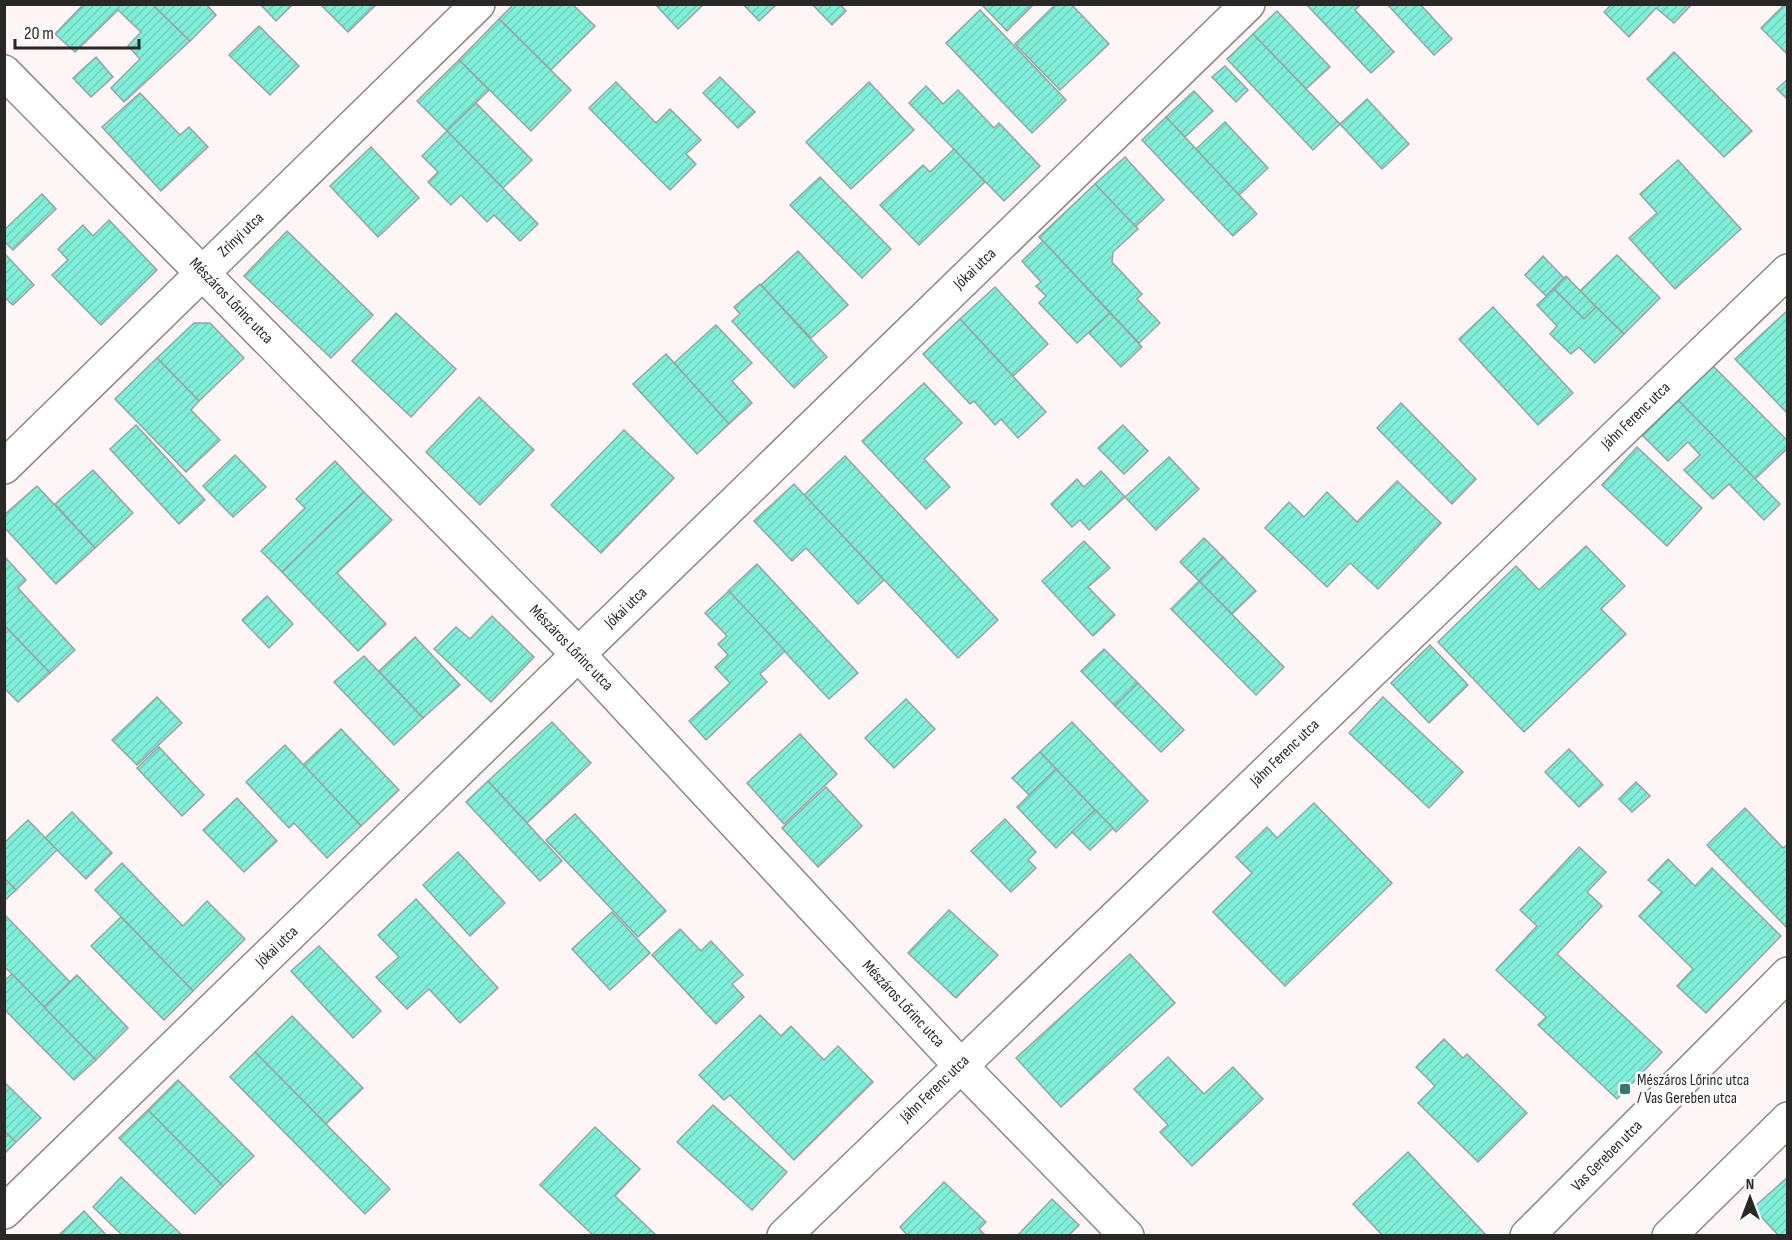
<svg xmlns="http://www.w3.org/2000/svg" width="1792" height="1240" viewBox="0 0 1792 1240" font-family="'Sofia Sans Condensed',sans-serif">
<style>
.building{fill:url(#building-hatch);stroke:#9aa2a0;stroke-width:1.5}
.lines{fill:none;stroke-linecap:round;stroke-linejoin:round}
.street-casing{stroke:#8e8687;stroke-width:36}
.street{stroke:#fff;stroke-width:33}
.poi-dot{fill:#34786c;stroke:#fff;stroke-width:2}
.labels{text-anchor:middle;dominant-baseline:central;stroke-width:5;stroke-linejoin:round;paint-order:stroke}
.street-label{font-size:16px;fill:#2a2727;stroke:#fff}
.poi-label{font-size:16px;fill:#2a2727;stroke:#fff;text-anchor:start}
</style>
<defs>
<pattern id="building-hatch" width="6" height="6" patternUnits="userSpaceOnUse" patternTransform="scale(1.5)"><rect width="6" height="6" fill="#80efda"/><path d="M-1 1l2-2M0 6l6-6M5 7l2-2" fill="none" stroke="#6fcdbb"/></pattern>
</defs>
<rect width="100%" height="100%" fill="#fdf5f6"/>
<g class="building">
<path d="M84,4H152L190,41L124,102L111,88L140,59L128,46L141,32L118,10L75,52L55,34Z"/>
<path d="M152,4H206L216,15L190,41Z"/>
<path d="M260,4H293L276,21Z"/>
<path d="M320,4H377L348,32Z"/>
<path d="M514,4H572L595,26L551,70L499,19Z"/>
<path d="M655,4H704L678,29Z"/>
<path d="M743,4H777L759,21Z"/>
<path d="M812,4H840L846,11L832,25Z"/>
<path d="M981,4H1034L1007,31Z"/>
<path d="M1056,4H1071L1109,44L1060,90L1015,44Z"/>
<path d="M1306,4H1361L1355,10L1394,52L1371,73Z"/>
<path d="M1387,4H1420L1452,39L1434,55Z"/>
<path d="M1612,4H1692L1674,23L1656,8L1629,37L1604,12Z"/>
<path d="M1785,4H1788V55L1761,28Z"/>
<path d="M980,10L1066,100L1032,133L946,43Z"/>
<path d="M1277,11L1330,67L1306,89L1253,34Z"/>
<path d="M499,19L571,90L531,131L459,60Z"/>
<path d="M259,26L299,66L270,95L229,55Z"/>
<path d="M1253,34L1340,124L1313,150L1227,59Z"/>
<path d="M1674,52L1752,131L1724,157L1647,79Z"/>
<path d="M96,57L113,77L91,97L73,78Z"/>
<path d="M459,60L489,90L447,131L417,101Z"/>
<path d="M1225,66L1248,90L1236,102L1212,77Z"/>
<path d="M720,77L755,112L738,128L703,93Z"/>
<path d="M1788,79V100L1777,89Z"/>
<path d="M616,82L656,123L670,109L701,140L686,154L696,164L670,190L589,108Z"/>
<path d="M869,82L914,130L851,189L806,142Z"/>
<path d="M926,86L943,104L958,90L994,128L999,123L1040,166L1004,201L909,103Z"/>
<path d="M1194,91L1213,111L1185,137L1166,117Z"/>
<path d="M140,93L180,135L189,127L208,147L161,191L102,127Z"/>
<path d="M1367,99L1409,144L1382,169L1340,124Z"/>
<path d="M476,103L532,160L503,188L447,131Z"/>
<path d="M1166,117L1257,214L1233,236L1142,140Z"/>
<path d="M1225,122L1268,168L1239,195L1196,149Z"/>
<path d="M447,131L538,224L520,241L494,215L487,222L461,195L451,205L428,182L438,172L422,156Z"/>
<path d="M371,147L419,198L378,237L330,186Z"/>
<path d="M954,149L985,182L919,245L880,205L923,165L930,172Z"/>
<path d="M1125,157L1164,200L1135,227L1095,184Z"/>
<path d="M1678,160L1741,229L1675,289L1629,238L1657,213L1640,194Z"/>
<path d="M820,177L891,249L862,278L790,205Z"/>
<path d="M1095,184L1138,229L1113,252L1112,262L1142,294L1137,299L1160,323L1139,343L1039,237Z"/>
<path d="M42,194L56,209L13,250L4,241V230Z"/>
<path d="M109,220L157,270L101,325L52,275L68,260L58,249L83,225L93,236Z"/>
<path d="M287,231L373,315L331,358L244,276Z"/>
<path d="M1043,241L1110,313L1077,343L1039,303L1046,296L1036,286L1041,282L1022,261Z"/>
<path d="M798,251L848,305L811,338L761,285Z"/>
<path d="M5,254L34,285L13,305L4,297Z"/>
<path d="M1617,255L1660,298L1624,334L1580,291Z"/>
<path d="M1543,256L1564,278L1546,296L1525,275Z"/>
<path d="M1566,276L1596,307L1584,319L1554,289Z"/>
<path d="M760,284L827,357L794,388L732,321L740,314L734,307Z"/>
<path d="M995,287L1048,344L1013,376L960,319Z"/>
<path d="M1554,289L1584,319L1596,307L1624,334L1595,363L1579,347L1571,354L1550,334L1557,326L1537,305Z"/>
<path d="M1493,307L1573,393L1538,425L1459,339Z"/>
<path d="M1788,310V414L1735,359Z"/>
<path d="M396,313L456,369L411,417L352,361Z"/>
<path d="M1110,313L1142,347L1121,367L1089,333Z"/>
<path d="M960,319L1046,412L1018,438L1001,419L995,425L974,401L970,404L923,354Z"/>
<path d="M194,323H210L244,358L199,401L157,358Z"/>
<path d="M716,325L752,363L732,381L752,403L729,424L674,363Z"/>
<path d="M666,354L729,424L697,454L633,384Z"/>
<path d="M157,358L199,401L191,410L220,440L186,472L115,399Z"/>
<path d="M1713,366L1788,441V448L1755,479L1678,400Z"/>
<path d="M924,383L962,423L924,459L950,487L926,509L862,441Z"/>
<path d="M479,397L534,450L480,505L426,452Z"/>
<path d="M1678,400L1780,504L1764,520L1729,484L1713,499L1684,470L1700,455L1688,442L1668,461L1642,435Z"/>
<path d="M1401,403L1476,479L1452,504L1377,428Z"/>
<path d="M136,425L205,500L179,524L110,449Z"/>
<path d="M1123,425L1148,451L1124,474L1098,448Z"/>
<path d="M624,430L674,478L601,553L551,505Z"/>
<path d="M1637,447L1702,508L1667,546L1602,485Z"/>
<path d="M235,455L266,487L233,517L203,486Z"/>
<path d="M845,456L998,620L958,658L804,495Z"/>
<path d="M1169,457L1199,489L1156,530L1125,497Z"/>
<path d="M335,461L364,492L282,572L261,551L305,508L296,499Z"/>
<path d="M93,470L133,513L95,548L55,504Z"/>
<path d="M1101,471L1125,497L1089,530L1080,520L1072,527L1051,504L1077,479L1084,487Z"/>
<path d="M1397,481L1441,523L1378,589L1350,563L1327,587L1265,528L1289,502L1304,517L1327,492L1357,522Z"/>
<path d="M794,484L884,580L858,604L806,548L792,561L754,521Z"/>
<path d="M37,486L95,548L56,584L4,527V515Z"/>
<path d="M364,492L392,520L337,573L386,624L358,651L282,572Z"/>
<path d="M1204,538L1223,557L1199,581L1180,562Z"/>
<path d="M1084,541L1110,568L1088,587L1115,615L1093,636L1042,581Z"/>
<path d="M1586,546L1625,586L1601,609L1626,634L1524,732L1438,642L1516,566L1539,590Z"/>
<path d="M4,556L26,580L18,588L75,650L50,673L4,625Z"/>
<path d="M1223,557L1256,591L1232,614L1199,581Z"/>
<path d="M757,564L858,673L829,699L728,591Z"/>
<path d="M1199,581L1284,667L1256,695L1171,609Z"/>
<path d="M729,591L785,651L760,674L767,682L706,740L689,721L730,683L715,667L728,655L718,644L727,636L705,613Z"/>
<path d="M267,596L293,624L269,648L242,620Z"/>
<path d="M492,616L534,657L491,702L434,649L456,627L470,639Z"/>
<path d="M4,625L50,673L18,702L4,688Z"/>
<path d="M415,637L460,685L423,718L379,671Z"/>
<path d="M1430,645L1468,685L1429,723L1391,683Z"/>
<path d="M1104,649L1138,683L1115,706L1081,671Z"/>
<path d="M364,656L423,718L394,745L334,682Z"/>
<path d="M1138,683L1184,730L1161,752L1115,706Z"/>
<path d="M157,697L182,723L137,765L112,740Z"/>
<path d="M1383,697L1463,772L1429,808L1349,733Z"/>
<path d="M906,699L935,729L894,768L865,738Z"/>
<path d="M552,722L591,763L527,823L488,781Z"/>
<path d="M1072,722L1148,801L1116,832L1040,752Z"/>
<path d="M341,729L399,790L361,826L303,765Z"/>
<path d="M800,734L837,774L784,824L747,783Z"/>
<path d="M285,745L361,826L327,858L294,823L289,828L246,782Z"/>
<path d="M159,747L204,795L182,816L137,768Z"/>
<path d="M1569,749L1603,785L1579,807L1545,772Z"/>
<path d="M1040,752L1056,769L1029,795L1012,778Z"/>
<path d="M1056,769L1095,810L1056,848L1017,807Z"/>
<path d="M488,781L562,861L540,881L466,802Z"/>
<path d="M1636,782L1650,796L1632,812L1619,799Z"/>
<path d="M826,787L862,826L818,867L782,828Z"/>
<path d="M237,798L277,841L244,872L203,830Z"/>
<path d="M1314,803L1392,883L1285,986L1213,912L1252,873L1236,857L1267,827L1277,838Z"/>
<path d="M1745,808L1783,848L1788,844L1787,928L1707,845Z"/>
<path d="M1095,810L1113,828L1090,850L1072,832Z"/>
<path d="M72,812L112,853L86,879L45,838Z"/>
<path d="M575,814L666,911L638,937L546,840Z"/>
<path d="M1005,819L1036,852L1028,860L1036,868L1011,892L971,851Z"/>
<path d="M28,820L57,850L16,890L4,878V843Z"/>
<path d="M1579,847L1606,872L1587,892L1602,906L1557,954L1662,1052L1617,1099L1538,1025L1546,1017L1496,970L1537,926L1520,910Z"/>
<path d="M458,852L505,903L470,936L423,885Z"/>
<path d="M1668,859L1695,886L1712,868L1781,936L1706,1013L1677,986L1693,969L1639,916L1662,892L1648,880Z"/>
<path d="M122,863L183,926L207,901L245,939L193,991L95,890Z"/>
<path d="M4,878L16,890L4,901Z"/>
<path d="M416,899L498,988L460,1023L429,989L407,1009L376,977L399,957L378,935Z"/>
<path d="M949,910L998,955L956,998L908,953Z"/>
<path d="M612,912L650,953L610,990L572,949Z"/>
<path d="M4,914L70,982L44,1007L4,966Z"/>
<path d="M121,917L193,991L164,1020L91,946Z"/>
<path d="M680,929L701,951L711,941L743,975L732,984L744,997L716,1024L652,955Z"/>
<path d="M319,946L381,1011L353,1038L291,971Z"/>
<path d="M1130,954L1175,1003L1061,1107L1016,1058Z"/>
<path d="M12,974L96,1060L74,1080L4,1009V981Z"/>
<path d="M77,975L128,1028L96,1060L44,1007Z"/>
<path d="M760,1015L781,1036L791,1026L824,1060L838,1046L873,1082L794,1160L730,1095L724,1100L699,1075Z"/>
<path d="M292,1016L363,1088L326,1124L255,1052Z"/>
<path d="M1444,1039L1463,1058L1467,1054L1527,1113L1478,1162L1418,1103L1435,1086L1416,1067Z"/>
<path d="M255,1052L390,1189L365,1214L230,1077Z"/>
<path d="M1168,1057L1204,1094L1233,1067L1263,1099L1192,1166L1160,1132L1168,1125L1134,1089Z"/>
<path d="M178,1080L254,1156L223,1186L148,1110Z"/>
<path d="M4,1082L41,1118L16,1142L4,1131Z"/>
<path d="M713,1105L787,1172L752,1210L677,1142Z"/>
<path d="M148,1110L223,1186L195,1214L119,1138Z"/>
<path d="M595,1127L640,1169L615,1196L657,1236H594L540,1185Z"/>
<path d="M4,1131L16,1142L4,1154Z"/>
<path d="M1408,1152L1485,1234L1484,1236H1383L1353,1204Z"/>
<path d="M121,1177L183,1236H123L93,1207Z"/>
<path d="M1788,1177V1236H1779L1753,1208Z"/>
<path d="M944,1182L986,1222L979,1229L986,1236H908L900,1227Z"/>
<path d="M1052,1199L1079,1225L1068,1236H1017Z"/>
<path d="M84,1211L107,1236H58Z"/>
</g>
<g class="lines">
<defs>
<g id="street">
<path d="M4,72L578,654L960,1065L1127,1236"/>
<path d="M4,467L478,4"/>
<path d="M4,1212L1248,4"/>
<path d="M784,1236L1788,271"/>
<path d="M1527,1236L1788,974"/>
<path d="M1669,1236L1788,1119"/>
</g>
</defs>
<use href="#street" class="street-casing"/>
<use href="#street" class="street"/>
</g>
<rect class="poi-dot" x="1619" y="1083" width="12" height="12" rx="3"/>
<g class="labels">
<g class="street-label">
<text transform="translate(241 235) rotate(-44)">Zrínyi utca</text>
<text transform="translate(975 269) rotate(-44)">Jókai utca</text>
<text transform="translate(231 301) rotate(46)">Mészáros Lőrinc utca</text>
<text transform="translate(1636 416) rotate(-44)">Jáhn Ferenc utca</text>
<text transform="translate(626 608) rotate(-44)">Jókai utca</text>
<text transform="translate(571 648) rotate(46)">Mészáros Lőrinc utca</text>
<text transform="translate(1285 753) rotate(-44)">Jáhn Ferenc utca</text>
<text transform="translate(277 947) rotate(-44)">Jókai utca</text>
<text transform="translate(903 1004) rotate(47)">Mészáros Lőrinc utca</text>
<text transform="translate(935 1089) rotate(-44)">Jáhn Ferenc utca</text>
<text transform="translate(1607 1156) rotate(-45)">Vas Gereben utca</text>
</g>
<g class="poi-label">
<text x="1637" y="1080">Mészáros Lőrinc utca<tspan x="1637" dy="18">/ Vas Gereben utca</tspan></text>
</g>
</g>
<rect width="1792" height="1240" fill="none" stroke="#2a2727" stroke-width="12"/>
<g transform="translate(1750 1198)" stroke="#ffffff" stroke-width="4.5" paint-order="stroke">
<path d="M0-4.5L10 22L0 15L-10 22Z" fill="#2a2727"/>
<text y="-9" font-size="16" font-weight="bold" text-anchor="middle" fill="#2a2727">N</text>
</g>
<path d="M15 39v9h124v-9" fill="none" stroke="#2a2727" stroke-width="3"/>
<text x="24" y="39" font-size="18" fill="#2a2727" stroke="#ffffff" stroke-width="4.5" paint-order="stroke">20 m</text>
</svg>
